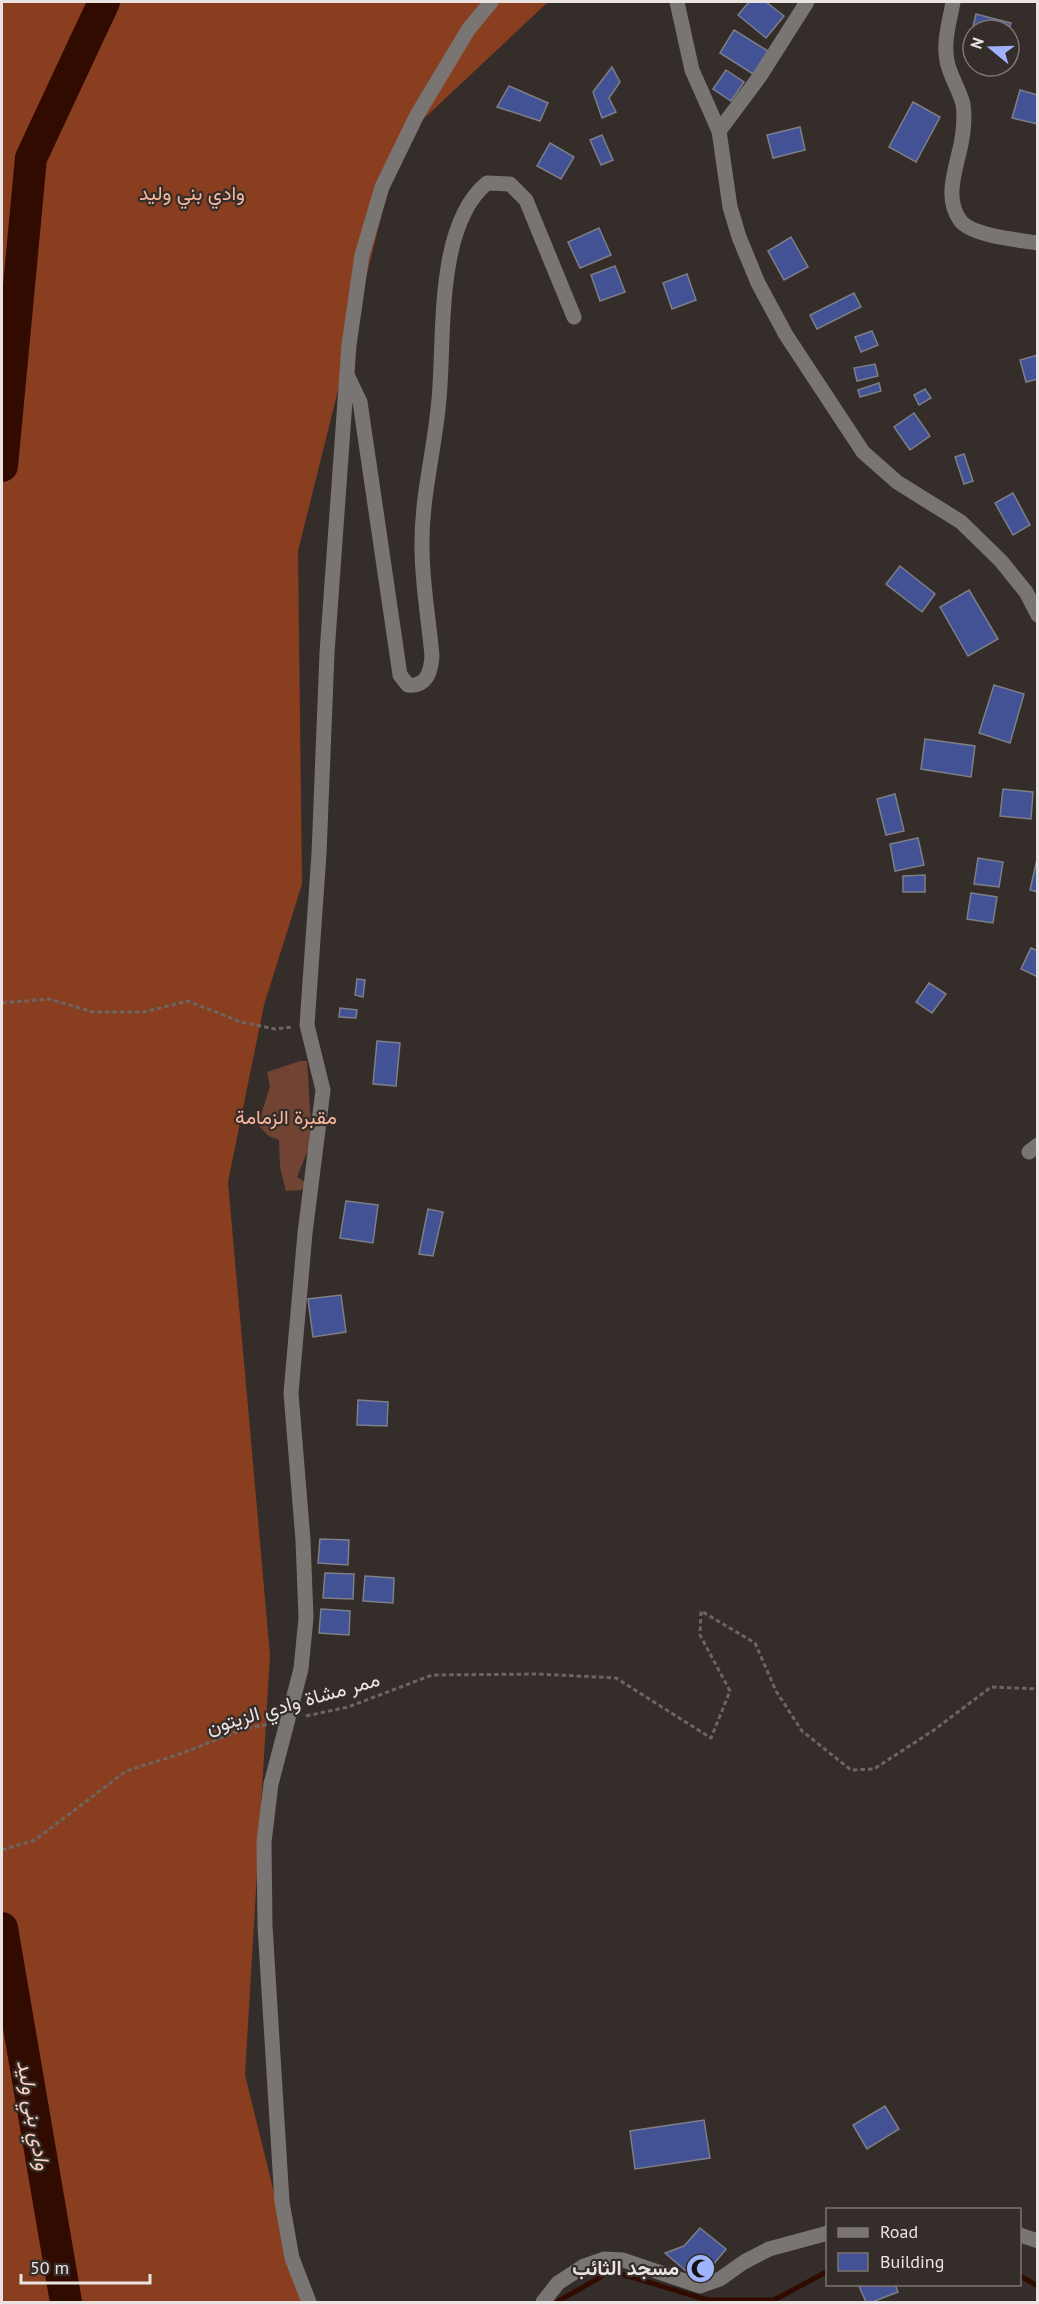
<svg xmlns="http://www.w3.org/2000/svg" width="1039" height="2304" viewBox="0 0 1039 2304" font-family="'PT Sans',Vazirmatn,sans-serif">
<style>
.green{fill:#704333}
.forest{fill:#893e20}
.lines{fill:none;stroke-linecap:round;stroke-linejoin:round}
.stream{stroke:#310b00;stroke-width:5}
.river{stroke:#310b00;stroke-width:32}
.building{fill:#435195;stroke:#7c7f87;stroke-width:1.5}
.path{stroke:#6c6562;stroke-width:3;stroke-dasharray:4.5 3;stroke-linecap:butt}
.minor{stroke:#797573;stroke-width:15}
.labels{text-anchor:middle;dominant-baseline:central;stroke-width:4.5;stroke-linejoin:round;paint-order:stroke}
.park-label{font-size:20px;fill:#f9b79e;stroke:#352d2a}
.street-label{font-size:20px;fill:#e9e4e2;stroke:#352d2a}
.poi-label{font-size:20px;font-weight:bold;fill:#e9e4e2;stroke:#352d2a;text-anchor:end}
.water-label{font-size:21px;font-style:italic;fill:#fdd0bf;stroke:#352d2a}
</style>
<rect width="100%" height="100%" fill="#352d2a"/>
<path class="green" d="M300,1061H307L312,1140L297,1177L305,1182L302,1190L286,1191L280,1167L279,1140L269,1136L258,1125L270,1086L267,1072Z"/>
<path class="forest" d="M2,2H548L400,141L298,551L302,884L264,1005L228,1182L270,1655L245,2075L301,2302H2Z"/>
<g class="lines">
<g class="stream">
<path d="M1020,2276L1038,2286"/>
<path d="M557,2302L611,2271L708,2300H774L828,2271"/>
</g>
<g class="river">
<path d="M2,466L31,158L104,2"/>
<path d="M2,1928L66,2302"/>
</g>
</g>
<g class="building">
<path d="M749,2H766L784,16L766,38L738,15Z"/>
<path d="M976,14L1011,23L1009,30H973V53L967,52Z"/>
<path d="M734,30L768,51L753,74L720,53Z"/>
<path d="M612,67L620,82L609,98L616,112L602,118L593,92Z"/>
<path d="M726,70L744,82L731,101L713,89Z"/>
<path d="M509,86L548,103L540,121L497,107Z"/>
<path d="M1020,90L1038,95V124L1012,118Z"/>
<path d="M913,102L940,117L916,162L889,147Z"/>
<path d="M800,127L805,150L773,158L767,135Z"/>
<path d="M602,135L613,160L601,165L590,140Z"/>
<path d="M550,143L574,157L561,179L537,166Z"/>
<path d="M599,228L611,255L580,268L568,242Z"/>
<path d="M791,237L808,267L784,280L768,251Z"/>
<path d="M615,266L625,292L600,301L591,275Z"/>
<path d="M687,274L696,300L672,309L663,283Z"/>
<path d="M854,293L861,307L817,329L810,315Z"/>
<path d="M872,331L878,345L861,352L855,337Z"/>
<path d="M1038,355V379L1026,382L1020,360Z"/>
<path d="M875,364L878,376L857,381L854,368Z"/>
<path d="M879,383L881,391L860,397L858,390Z"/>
<path d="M925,389L931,398L919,405L914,395Z"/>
<path d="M914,413L930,436L910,450L894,427Z"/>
<path d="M964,454L973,481L964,484L955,457Z"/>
<path d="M1013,493L1030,525L1013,535L995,503Z"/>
<path d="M900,566L935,594L922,612L886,584Z"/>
<path d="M969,590L998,639L968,656L940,607Z"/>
<path d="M994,685L1024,694L1010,743L979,733Z"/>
<path d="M925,739L975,746L971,777L921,769Z"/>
<path d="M1003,789L1033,792L1031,819L1000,816Z"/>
<path d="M895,794L904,831L886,835L877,799Z"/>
<path d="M918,838L924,865L895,871L890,844Z"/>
<path d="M1038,855V892L1030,890Z"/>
<path d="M978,858L1003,862L999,887L974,884Z"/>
<path d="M925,875V892H903V876Z"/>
<path d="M971,893L997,897L993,923L967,919Z"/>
<path d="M1031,948L1038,951V977L1021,969Z"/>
<path d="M357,979L365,980L363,997L355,995Z"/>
<path d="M929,983L946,994L932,1013L916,1002Z"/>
<path d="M340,1008L357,1010L356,1018L339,1017Z"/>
<path d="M377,1041L400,1043L396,1086L373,1084Z"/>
<path d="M346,1201L378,1205L373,1243L340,1238Z"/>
<path d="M428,1209L443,1212L433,1256L419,1254Z"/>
<path d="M341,1295L346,1332L313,1337L308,1299Z"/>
<path d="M358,1400L388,1402L387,1426L357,1425Z"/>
<path d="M320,1539L349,1540L348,1565L318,1563Z"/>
<path d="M325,1573L354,1574L353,1599L323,1598Z"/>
<path d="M365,1576L394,1578L393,1603L363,1601Z"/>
<path d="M321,1609L350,1611L349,1635L319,1633Z"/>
<path d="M885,2106L899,2129L867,2149L853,2125Z"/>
<path d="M704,2120L710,2158L635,2169L630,2131Z"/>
<path d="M700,2228L726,2249L699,2282L665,2253L684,2246Z"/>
<path d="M858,2284H895L898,2292L872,2302H866Z"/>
</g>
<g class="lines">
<g class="path">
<path d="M2,1003L49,999L93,1012H144L188,1001L241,1022L275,1029L292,1027"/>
<path d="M306,1716L348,1707L432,1675L539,1674L616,1678L711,1738L730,1691L700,1635L701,1611L755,1643L776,1691L802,1731L851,1770L874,1769L934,1730L991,1687L1038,1689"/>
<path d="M2,1850L35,1840L126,1771L180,1754L244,1729L270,1724"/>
</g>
<g class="minor">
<path d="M677,2L692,70L719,131"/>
<path d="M807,2L760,76L719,131L730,207L739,237L758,283L786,335L863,452L897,482L961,522L1001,561L1026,592L1038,615"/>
<path d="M953,2C950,20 943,41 947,61C950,76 959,89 963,104C964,111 964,123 963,131C961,159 941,194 960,220C971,236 1019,240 1038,243"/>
<path d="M348,377L360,402L400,675L408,685C427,687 431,671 432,656C429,621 422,584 422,548C421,497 435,449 439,399C445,337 435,226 487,183L510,184L526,200L574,317"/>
<path d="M1029,1152L1038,1145"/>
<path d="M1020,2235L1038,2241"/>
<path d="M309,2302L292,2258L282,2202L265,1926L264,1842L271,1784L301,1669L306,1618L303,1540L291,1393L305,1233L323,1090L307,1025L319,854L327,653L349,345L362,255L382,187L417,115L468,30L491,2"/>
<path d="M543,2302L558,2283L584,2266L604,2259L623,2260L700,2286L720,2279L744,2262L769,2249L828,2233"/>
</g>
</g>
<defs>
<symbol id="mosque-disc" viewBox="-11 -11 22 22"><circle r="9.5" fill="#a0b3fd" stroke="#352d2a"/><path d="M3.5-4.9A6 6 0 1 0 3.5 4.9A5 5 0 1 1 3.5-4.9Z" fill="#111"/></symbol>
</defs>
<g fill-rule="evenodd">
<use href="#mosque-disc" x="684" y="2252" width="33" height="33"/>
</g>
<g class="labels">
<g class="park-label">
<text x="192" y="193">وادي بني وليد</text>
<text x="286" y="1117">مقبرة الزمامة</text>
</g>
<g class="street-label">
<text transform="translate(293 1703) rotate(-16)">ممر مشاة وادي الزيتون</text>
</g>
<g class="poi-label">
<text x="679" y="2268">مسجد الثائب</text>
</g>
<g class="water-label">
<text transform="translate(34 2115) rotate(80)">وادي بني وليد</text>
</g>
</g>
<rect width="1039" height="2304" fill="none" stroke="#e9e4e2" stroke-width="6"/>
<rect x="826" y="2208" width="195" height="78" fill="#352d2a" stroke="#7d7674" stroke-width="1.5"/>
<rect x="838" y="2228" width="30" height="9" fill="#797573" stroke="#7d7674" stroke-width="1.5"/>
<text x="880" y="2238" font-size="18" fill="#e9e4e2">Road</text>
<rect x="838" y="2253" width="30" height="18" fill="#435195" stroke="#7d7674" stroke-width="1.5"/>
<text x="880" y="2268" font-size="18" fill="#e9e4e2">Building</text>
<g transform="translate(991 48) rotate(289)"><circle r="28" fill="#352d2a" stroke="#7d7674" stroke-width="1.5"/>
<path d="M0-4.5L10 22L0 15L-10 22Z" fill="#a0b3fd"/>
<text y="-9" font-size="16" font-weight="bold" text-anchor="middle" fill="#e9e4e2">N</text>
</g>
<path d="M21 2274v9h129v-9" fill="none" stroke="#e9e4e2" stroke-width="3"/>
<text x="30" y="2274" font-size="18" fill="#e9e4e2" stroke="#352d2a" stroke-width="4.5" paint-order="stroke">50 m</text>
</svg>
